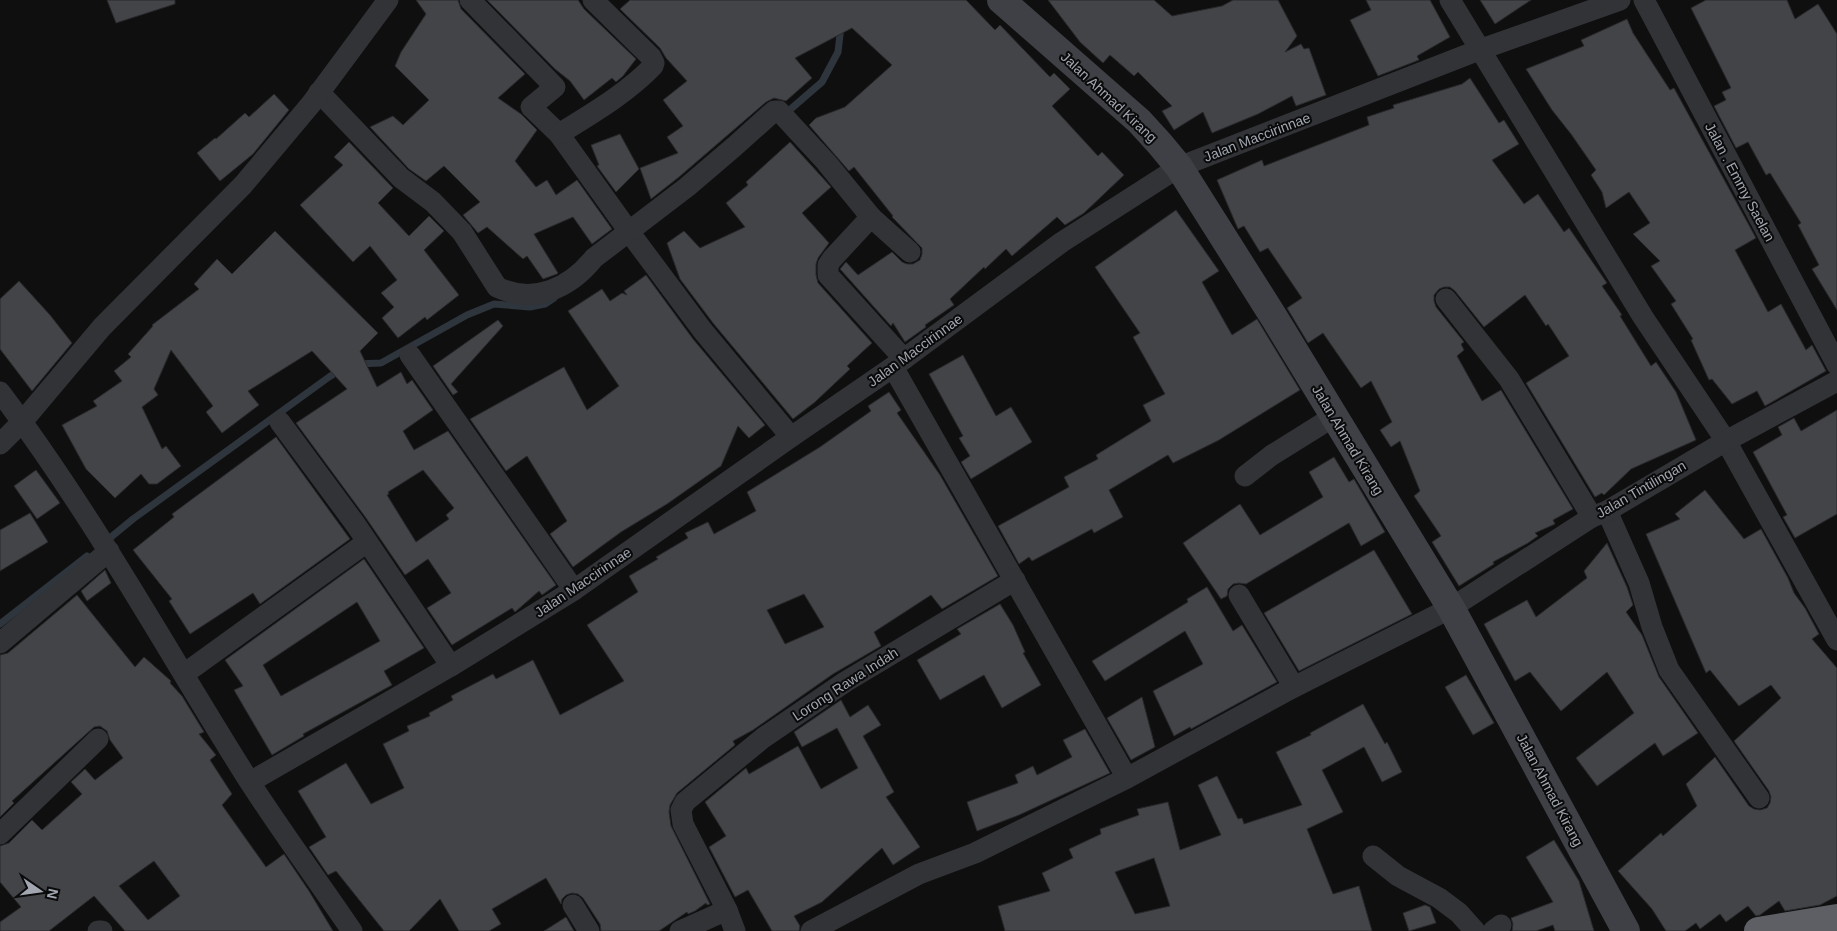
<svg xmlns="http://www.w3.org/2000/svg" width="1837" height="931" viewBox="0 0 1837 931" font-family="Arial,sans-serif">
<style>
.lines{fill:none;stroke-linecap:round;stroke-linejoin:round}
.stream{stroke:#2e353c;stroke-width:7}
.building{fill:#434448;stroke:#29292c;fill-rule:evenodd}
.street{stroke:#323337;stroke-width:21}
.secondary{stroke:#3f4045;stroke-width:28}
.highway{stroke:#5d5f65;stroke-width:28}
.labels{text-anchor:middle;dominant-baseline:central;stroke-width:4;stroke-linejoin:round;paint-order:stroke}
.street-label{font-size:14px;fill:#a1a6b0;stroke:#0a0a0b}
</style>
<rect width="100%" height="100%" fill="#0f0f10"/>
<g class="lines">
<g class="stream">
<path d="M785,114L822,82L838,52L841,26"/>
<path d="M357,364L381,363L467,315L494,304L530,307L545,304L554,298"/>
<path d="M105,542L133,519L329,377L340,370"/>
<path d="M0,624L87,556"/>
</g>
</g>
<g class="building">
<path d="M107,0H175V4L116,23Z"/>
<path d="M416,0H458L461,9L525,74L498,98L521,114L537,130L515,161L536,187L547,180L556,195L577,180L612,229L592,244L573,217L534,234L558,273L557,274L543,279L527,256L523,259L487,227L478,233L463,215L480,202L444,166L426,181L409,169L370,127L393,116L403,125L429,100L395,66L401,52L426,14Z"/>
<path d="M487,0H578L584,9L636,59L623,76L616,82L612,78L584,100L570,81L555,69Z"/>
<path d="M630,0H966L995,30L1000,25L1050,77L1054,73L1070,89L1052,106L1098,156L1102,152L1124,175L1084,213L1065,225L1057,217L1012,256L1006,249L985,269L984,267L950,299L954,305L925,325L926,327L905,342L893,323L891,326L840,269L846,262L858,275L892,252L902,262L907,264H913L920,260L922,254V248L892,217L893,216L854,167L849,171L809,125L816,118L845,107L892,65L852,28L795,58L812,78L786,101L774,98L766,102L679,177L651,199L640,168L678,153L667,137L683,126L663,100L687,81L666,58L660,48L620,9Z"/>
<path d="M1048,0H1154L1172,16L1222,6L1233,0H1278L1297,36L1285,52L1301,44L1304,49L1309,48L1326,95L1296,106L1292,96L1258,114L1212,133L1203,112L1174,130L1162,111L1172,106L1138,72L1134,76L1110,55L1103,63L1080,42Z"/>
<path d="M1366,0H1430L1450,37L1417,56L1419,60L1378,76L1350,20L1371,10Z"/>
<path d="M1480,0H1531L1495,24Z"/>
<path d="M1706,0H1787L1795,19L1818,4L1837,34V310L1812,269L1819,265L1798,225L1801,223L1770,173L1766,175L1748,142L1736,148L1714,106L1726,100L1722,92L1731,88L1691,8Z"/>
<path d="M1627,19L1633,33L1670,90L1674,88L1756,238L1735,250L1768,312L1781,304L1806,350L1812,345L1826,371L1765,406L1757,391L1732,404L1712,379L1709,380L1691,340L1693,339L1671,304L1676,301L1651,266L1660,261L1633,234L1650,223L1629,192L1606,208L1602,192L1591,175L1596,170L1571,134L1552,110L1526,69L1584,46L1581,40Z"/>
<path d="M1470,78L1499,123L1504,120L1519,144L1492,160L1524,204L1538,194L1564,232L1569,228L1607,283L1602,286L1622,315L1620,316L1651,366L1656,362L1676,392L1696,440L1631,469L1604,495L1602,493L1595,497L1526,383L1569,356L1548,324L1546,326L1525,295L1484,327L1455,291L1450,287H1444L1439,289L1434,295V301L1436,307L1464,342L1461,344L1464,350L1457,356L1482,401L1501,390L1573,509L1553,520L1555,524L1535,533L1538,536L1528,543L1493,562L1494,564L1459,586L1432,542L1441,536L1414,496L1420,491L1400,441L1391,447L1380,430L1392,422L1371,381L1361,388L1323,333L1308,343L1287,308L1302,298L1268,248L1260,252L1244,226L1238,229L1217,180L1262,160L1264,166L1369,125L1367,117L1394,108L1393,105L1462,84Z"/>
<path d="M274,94L289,110L253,154L220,181L197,153L215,138L216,139L245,113L249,117Z"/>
<path d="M620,134L639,169L616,192L597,166L599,165L591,145Z"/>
<path d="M349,142L393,188L378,203L409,236L429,216L444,231L424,250L459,295L427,320L425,317L398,338L382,318L394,307L381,293L397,280L370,246L353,262L300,205L343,165L334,157Z"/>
<path d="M790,142L831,187L802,213L829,243L818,258L816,264V275L818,283L872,343L847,366L850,369L815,402L793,419L713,323L680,279L667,243L684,231L700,248L745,227L726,203L748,185L746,182Z"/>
<path d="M1176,210L1219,271L1202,282L1232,335L1257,319L1300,390L1219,440L1173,463L1168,455L1109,490L1123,517L1094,533L1092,529L1032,561L1029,557L1019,564L998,526L1069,487L1064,477L1098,459L1096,455L1151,421L1143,405L1165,394L1133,337L1140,333L1095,267Z"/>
<path d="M275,231L378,333L360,351L377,387L401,372L407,384L412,380L433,410L403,431L414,450L448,431L556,585L542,595L539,591L515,612L512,608L452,645L427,608L451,593L428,559L405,575L366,518L296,423L347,389L312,351L248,391L259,405L222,433L206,412L213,406L171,350L154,389L158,395L142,407L162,449L166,446L181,466L157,484H149L141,474L115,498L86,469L62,425L97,406L93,401L122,381L114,371L131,357L128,354L153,326L152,325L199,289L194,284L217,259L232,274ZM423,470L454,508L446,515L449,519L416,542L387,495L389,494L388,492Z"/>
<path d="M646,275L693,339L765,425L749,438L738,426L721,466L667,504L621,532L573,567L550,534L567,521L527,456L506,471L470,419L564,367L587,410L619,386L568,311L602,289L610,301L622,293L627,295L624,291Z"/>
<path d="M19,281L50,315L72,343L32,391L0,349V299Z"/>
<path d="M498,320L503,326L451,384L458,392L453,395L433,366Z"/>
<path d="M963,355L996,416L1011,407L1032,442L971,479L961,462L970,456L959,438L963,436L929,374Z"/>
<path d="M889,392L901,410L897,413L940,475L998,576L942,609L931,595L874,632L881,646L833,674L753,730L733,741L735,745L677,793L670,805L669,812L671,826L710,904L707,905L706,903L695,911L688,914L687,912L659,931H601L600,924L583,898L578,894L572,893L566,895L562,899L561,904L546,878L492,909L501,924L489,931H459L440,899L409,931H384L336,871L328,875L309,847L326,837L298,791L346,763L371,804L404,788L383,744L409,731L407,726L430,716L429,713L453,700L451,696L493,674L496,679L533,660L560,715L624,681L587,625L638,592L629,576L658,559L656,557L688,538L685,533L708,522L714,534L756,511L747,492L820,447L871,411L868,406ZM804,594L824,627L785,644L767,610Z"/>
<path d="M1837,410V514L1795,538L1783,517L1787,515L1753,452L1782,435L1778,427L1794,418L1801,431Z"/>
<path d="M276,437L350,539L260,604L253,593L190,634L169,601L172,599L133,550L174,517L172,514Z"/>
<path d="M1334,457L1349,482L1354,479L1385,532L1361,546L1349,523L1246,584L1239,583L1233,584L1228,589L1227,596L1221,599L1183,543L1240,504L1260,535L1323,497L1309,472Z"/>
<path d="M36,470L60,503L37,519L14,486Z"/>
<path d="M1705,490L1744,539L1761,529L1788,578L1794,593L1805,608L1819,634L1812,639L1837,668V896L1820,905L1785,911L1779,901L1760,915L1756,916L1748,906L1726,922L1720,914L1700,929L1696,923L1685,931H1666L1652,909L1618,871L1661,833L1663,836L1697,806L1686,784L1715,757L1749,806L1754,809L1760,810L1767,808L1770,803L1771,797L1769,791L1734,741L1781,698L1771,685L1739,706L1710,670L1706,673L1646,534L1680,519L1675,514Z"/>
<path d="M30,513L48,542L0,571V530Z"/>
<path d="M1607,543L1627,587L1633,605L1626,612L1642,635L1659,677L1698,733L1663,756L1655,743L1597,786L1576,758L1634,713L1607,672L1561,711L1530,672L1515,681L1484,624L1527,600L1536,617L1587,578L1584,571Z"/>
<path d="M1374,550L1412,614L1299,671L1264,613Z"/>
<path d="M364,559L424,648L384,671L392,685L303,734L304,736L272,755L234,690L243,686L225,660ZM357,602L380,641L281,696L263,665Z"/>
<path d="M105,570L111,583L87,601L81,591Z"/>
<path d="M1207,587L1233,631L1242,625L1277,682L1191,729L1190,727L1174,736L1153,691L1203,664L1185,631L1105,681L1092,661L1188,602L1187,599Z"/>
<path d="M77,595L135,667L144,657L171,681L170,683L182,696L204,732L199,734L216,755L210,760L232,794L222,805L266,867L284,854L309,891L333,931H125L94,896L49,931H0V922L21,907L0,882V846L9,843L32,820L42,830L82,794L71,782L85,769L95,780L123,758L110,740L107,731L100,726L94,727L12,801L14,803L0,817V655L8,653ZM154,861L180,896L148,920L119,886Z"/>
<path d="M1000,604L1013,625L1025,652L1023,653L1041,685L1002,708L984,675L940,700L917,660L961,634L957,629Z"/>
<path d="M1466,675L1494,723L1473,735L1445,687Z"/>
<path d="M1142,697L1155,747L1131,760L1107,718Z"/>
<path d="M841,700L850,717L868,705L881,725L863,736L894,792L886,797L920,847L893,865L882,848L822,902L794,916L800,926L799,931H772L748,890L735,897L709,847L726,836L705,802L746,768L749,774L798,746L821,789L858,768L837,728L802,747L794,732Z"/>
<path d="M1363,704L1385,744L1387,742L1402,772L1382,782L1364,747L1322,770L1343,812L1307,829L1333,894L1359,886L1372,931H1005L998,906L1050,891L1042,873L1073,858L1069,849L1101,834L1100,829L1139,815L1137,809L1168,802L1180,850L1221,835L1198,785L1217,776L1238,819L1242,818L1244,824L1302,805L1276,752L1311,735L1310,733ZM1154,858L1170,906L1135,914L1115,872Z"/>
<path d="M1085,729L1110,773L1019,815L977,831L967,802L1018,783L1015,775L1033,766L1037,775L1072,757L1063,740Z"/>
<path d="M1554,840L1579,881L1594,931H1555L1553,925L1536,931H1512L1513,924L1511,918L1553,902L1526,857Z"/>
<path d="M1425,905L1430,907L1436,923L1409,931L1403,913Z"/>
<path d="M566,917L574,931H544Z"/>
</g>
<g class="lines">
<g class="street">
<path d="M470,0L555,87L531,107L559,134L630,233L703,331L791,437"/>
<path d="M1450,0L1643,317L1726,441L1837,640"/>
<path d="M1644,0L1837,365"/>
<path d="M319,92L401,178L433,202L462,232L497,287C534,305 570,288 594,258L687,187L735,146L774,111H779L826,162L871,217L832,259L828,265V275L904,359"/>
<path d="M559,134C591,114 626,94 653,66L654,63L651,57L593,0"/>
<path d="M871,217L910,252"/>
<path d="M1446,299L1509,379L1592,517"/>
<path d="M410,355L574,590"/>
<path d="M893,367L1127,778"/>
<path d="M0,392C93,515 167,651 249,781C282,832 318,881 352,931"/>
<path d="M280,422L356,525L451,666"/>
<path d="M0,444L22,422L102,327L243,185L311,104L388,0"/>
<path d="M1245,476L1272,455L1333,417"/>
<path d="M1607,511L1639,583L1652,627L1669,670L1759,798"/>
<path d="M1239,595L1294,687"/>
<path d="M0,643L109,551"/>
<path d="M184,674L367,542"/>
<path d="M250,782L451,666L574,590L791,437L893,367L1062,242L1179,167L1479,50L1620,0"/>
<path d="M0,834L98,739"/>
<path d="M1373,856L1398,876L1439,898L1459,913L1475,931"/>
<path d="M573,905L589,931"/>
<path d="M727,910L683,824L681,810L685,802L763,738L845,682L1015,580"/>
<path d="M98,931H102"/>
<path d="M680,931L727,910L735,931"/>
<path d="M811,931L919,874L975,853L1127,778L1294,687L1451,608L1592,517L1607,511L1726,441L1837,381"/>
<path d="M1493,931L1501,925"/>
</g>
<path class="secondary" d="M1001,0L1139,121L1160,144L1179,167L1275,319L1451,608L1626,931"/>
<path class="highway" d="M1758,931L1837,918"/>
</g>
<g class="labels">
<g class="street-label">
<text transform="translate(1109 97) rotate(43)">Jalan Ahmad Kirang</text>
<text transform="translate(1257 137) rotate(-21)">Jalan Maccirinnae</text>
<text transform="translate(1740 182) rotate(62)">Jalan . Emmy Saelan</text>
<text transform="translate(915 350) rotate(-36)">Jalan Maccirinnae</text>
<text transform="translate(1348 440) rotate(59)">Jalan Ahmad Kirang</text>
<text transform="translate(1641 489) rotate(-30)">Jalan Tintilingan</text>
<text transform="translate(583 582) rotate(-34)">Jalan Maccirinnae</text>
<text transform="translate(845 684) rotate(-33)">Lorong Rawa Indah</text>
<text transform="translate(1550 790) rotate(62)">Jalan Ahmad Kirang</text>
</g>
</g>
<g transform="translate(40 891) rotate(103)" stroke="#0a0a0b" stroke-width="4" paint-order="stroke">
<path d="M0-4L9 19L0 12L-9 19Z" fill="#a1a6b0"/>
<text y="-8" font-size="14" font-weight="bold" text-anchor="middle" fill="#a1a6b0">N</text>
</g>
</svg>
